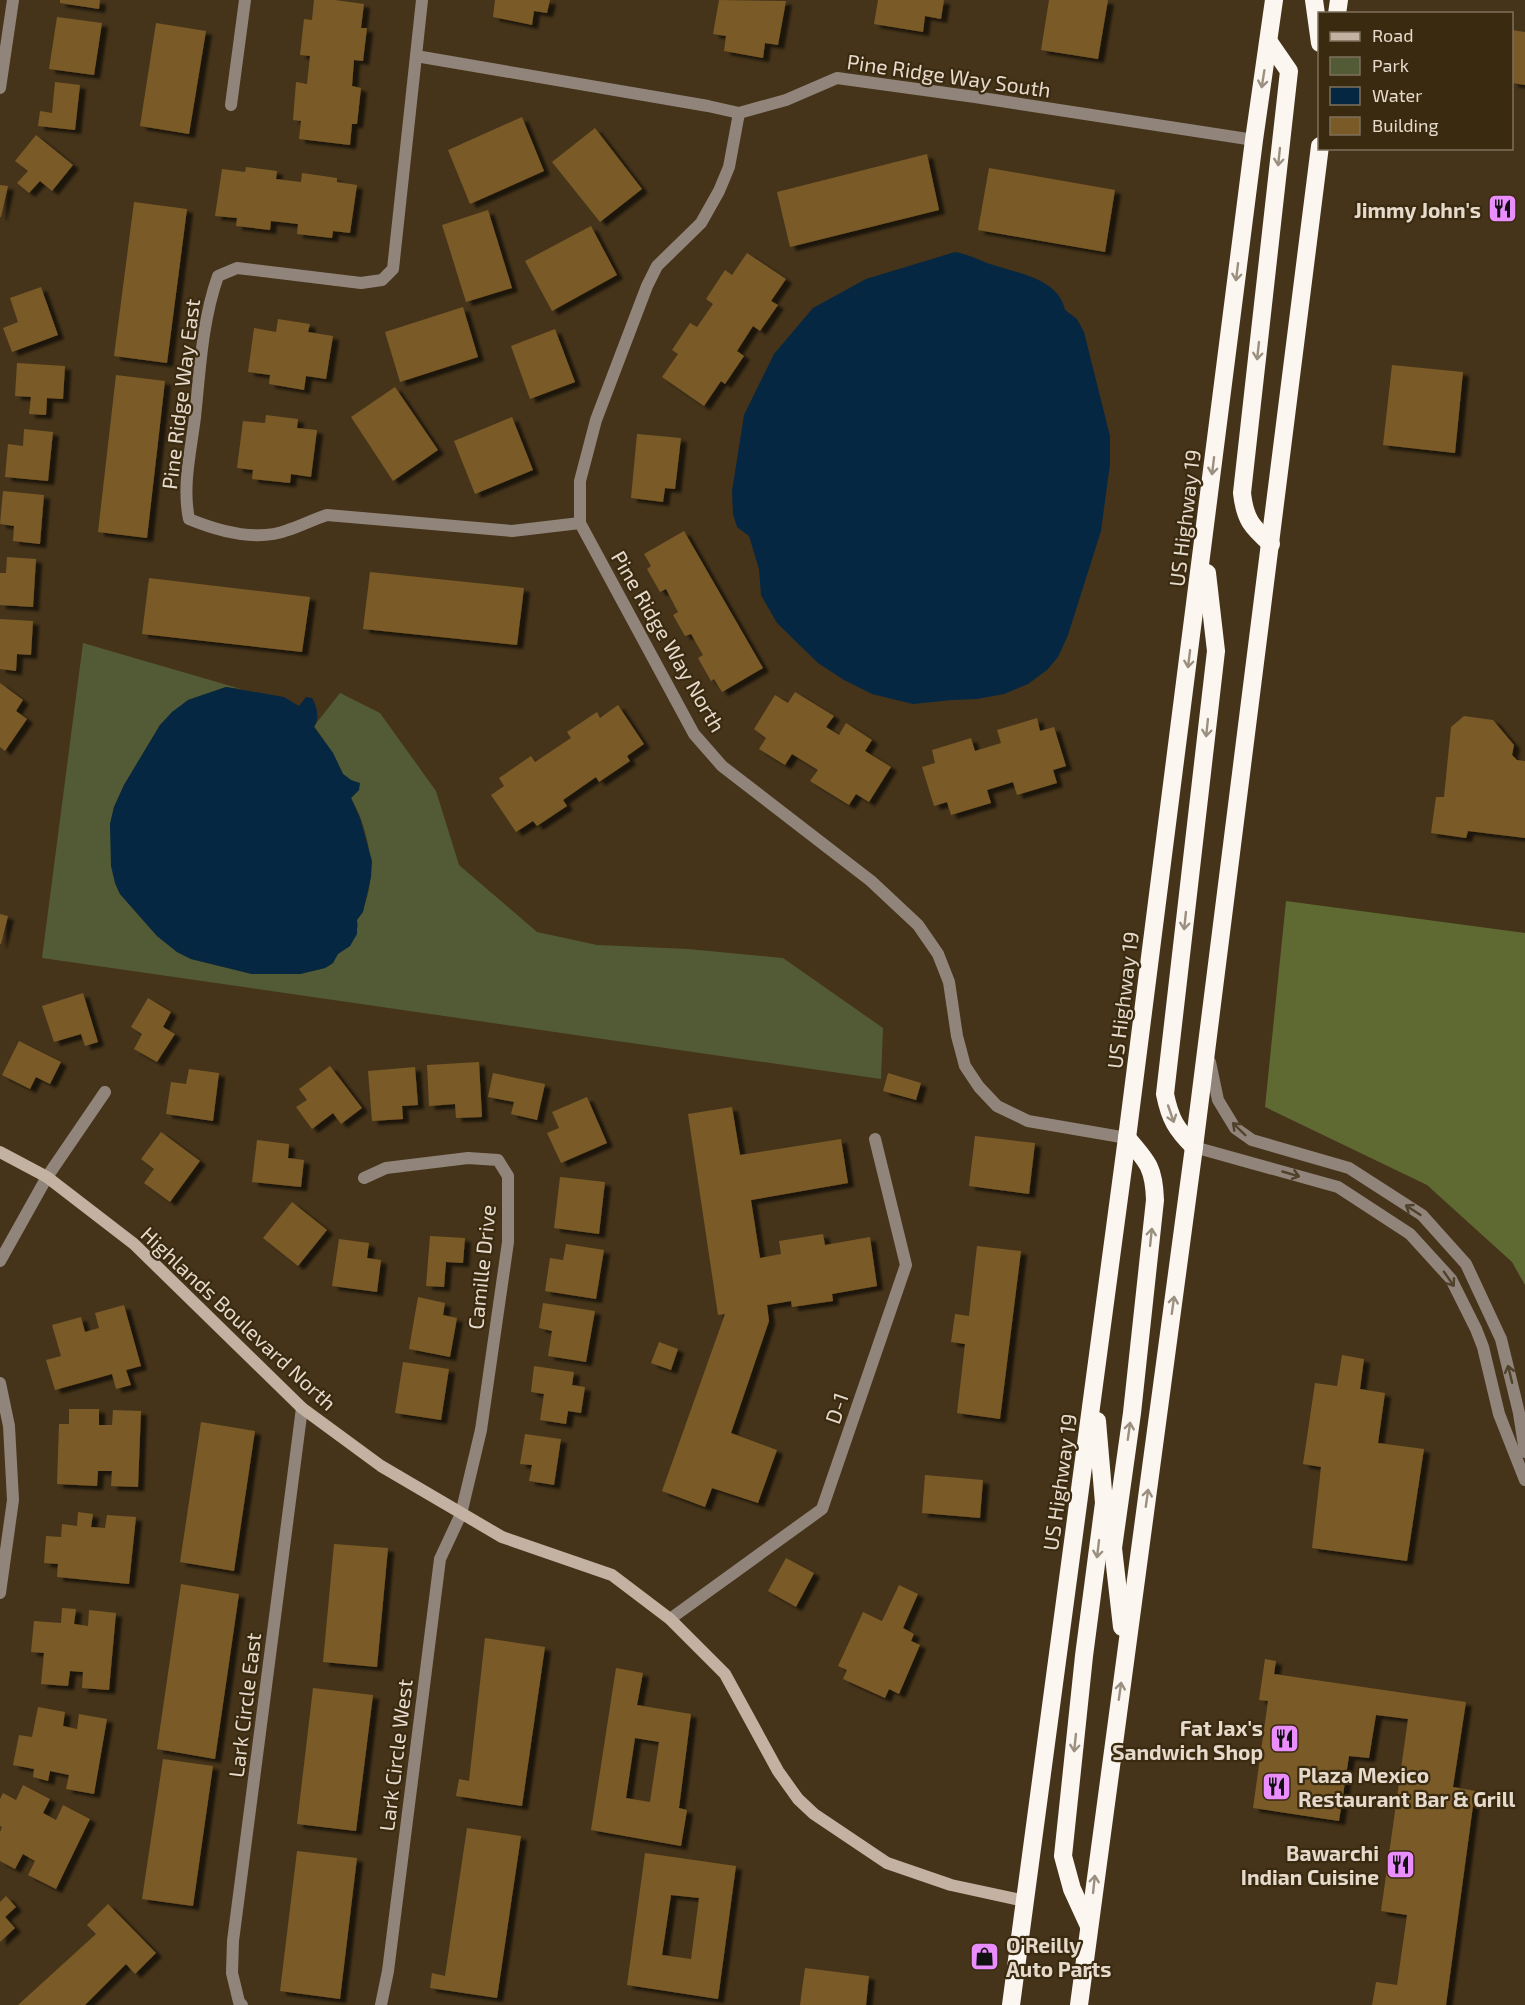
<svg xmlns="http://www.w3.org/2000/svg" width="1525" height="2005" viewBox="0 0 1525 2005" font-family="'Exo 2',sans-serif">
<style>
.green{fill:#535b36}
.forest{fill:#5f6932}
.water{fill:#052742}
.building{fill:#7a5a27;fill-rule:evenodd;filter:url(#shadow)}
.lines{fill:none;stroke-linecap:round;stroke-linejoin:round}
.street{stroke:#91857b;stroke-width:12}
.secondary{stroke:#c3b1a1;stroke-width:12}
.highway{stroke:#fcf6f1;stroke-width:18}
.oneway{stroke:#9b9080}
.oneway2{stroke:#50412b}
.labels{text-anchor:middle;dominant-baseline:central;stroke-width:4.5;stroke-linejoin:round;paint-order:stroke}
.street-label{font-size:21px;fill:#e5dacc;stroke:#3a2a10}
.poi-label{font-size:21px;font-weight:bold;fill:#e5dacc;stroke:#3a2a10;text-anchor:end}
</style>
<defs>
<filter id="shadow"><feDropShadow dx="6" dy="4" stdDeviation="1.5" flood-color="#0009"/></filter>
</defs>
<rect width="100%" height="100%" fill="#45341a"/>
<path class="green" d="M83,643L241,689L226,687L188,700L160,725L124,785L114,807L110,825L115,883L120,894L157,936L177,952L191,959L252,974H300L325,968L333,963L337,954L350,946L358,926L357,920C380,885 371,833 351,798L359,790L351,780L343,774L333,753L314,726L340,693L380,713L436,791L459,865L537,932L597,945L688,949L783,958L883,1028L881,1079L42,958Z"/>
<path class="forest" d="M1286,901L1525,933V1285L1512,1262L1427,1185L1265,1107Z"/>
<g class="water">
<path d="M955,252C968,254 978,260 990,264C1016,273 1059,278 1065,310L1077,319L1084,332L1110,436V464L1101,531L1068,635L1058,657L1047,670L1028,684L1004,694L977,699L952,700L913,704L872,694L844,680L818,663L777,623L761,595L759,569L749,536L737,527L733,514L732,491L744,415L774,354L813,308L866,279Z"/>
<path d="M226,687L284,697L299,706L306,697L312,698C317,706 320,719 314,727L333,753L343,774L351,780L360,783L359,790L351,798L360,818L372,861L371,877L363,912L357,920V934L350,946L338,954L333,963L325,968L300,974H252L191,959L177,952L157,936L120,894L115,883L111,866L110,824L114,807L124,785L160,725L172,712L188,700Z"/>
</g>
<g class="building">
<path d="M60,0H100L99,9L60,3Z"/>
<path d="M314,0H335L364,4L361,28H367L363,61L354,60L352,86L361,88L357,124H352L350,145L299,139L301,121L293,120L296,82L307,84L310,56L300,55L304,19L312,20Z"/>
<path d="M495,0H550L547,13L534,11L532,25L493,17Z"/>
<path d="M719,0L786,1L778,45L765,43L763,58L724,51L726,36L713,34Z"/>
<path d="M878,0H944L941,19L925,16L923,32L874,24Z"/>
<path d="M1049,0H1108L1098,59L1041,50Z"/>
<path d="M57,17L102,23L94,75L49,69Z"/>
<path d="M156,23L206,31L189,134L140,126Z"/>
<path d="M1512,30L1525,32V85L1512,83Z"/>
<path d="M55,82L80,85L75,130L38,126L40,111L52,113Z"/>
<path d="M522,117L544,171L470,204L448,150Z"/>
<path d="M595,128L642,189L600,222L552,162Z"/>
<path d="M36,135L73,165L52,191L40,181L29,193L17,183L28,171L15,161Z"/>
<path d="M927,154L939,210L790,247L777,192Z"/>
<path d="M246,167L277,171L276,179L301,182L302,173L337,178V182L357,185L350,233L333,231L332,238L297,234L298,224L271,221L270,230L236,226L237,218L215,216L222,169L245,172Z"/>
<path d="M989,168L1115,190L1105,252L978,230Z"/>
<path d="M0,185L8,186L1,217H0Z"/>
<path d="M134,202L187,209L167,363L114,356Z"/>
<path d="M488,210L512,288L466,302L442,225Z"/>
<path d="M591,226L617,275L552,311L525,261Z"/>
<path d="M747,253L786,279L771,301L778,305L760,331L753,326L737,351L744,356L725,384L721,381L704,406L662,377L678,354L672,350L690,323L697,327L713,304L706,299L725,270L732,275Z"/>
<path d="M41,287L58,335L12,352L3,328L18,322L10,298Z"/>
<path d="M463,307L478,357L400,382L385,332Z"/>
<path d="M278,319L310,324L308,332L333,336L326,379L306,376L304,390L269,384L270,375L248,372L254,328L276,332Z"/>
<path d="M555,329L575,382L530,399L511,346Z"/>
<path d="M17,363L65,366L63,399L47,398L46,415L29,414L31,397L15,396Z"/>
<path d="M1392,365L1463,372L1455,453L1383,445Z"/>
<path d="M116,375L165,381L147,538L98,532Z"/>
<path d="M395,387L438,450L393,481L351,417Z"/>
<path d="M266,415L298,419L297,428L317,430L311,477L291,474L290,483L252,479L253,470L237,468L243,421L265,423Z"/>
<path d="M512,417L533,470L475,494L454,441Z"/>
<path d="M24,429L53,432L48,481L5,477L8,444L23,446Z"/>
<path d="M637,434L681,438L675,489L665,488L663,502L631,498Z"/>
<path d="M3,491L44,495L40,544L13,541L14,526L0,524Z"/>
<path d="M684,531L763,668L722,692L714,679L711,681L698,658L703,655L691,634L685,636L673,615L678,612L666,589L660,592L647,569L651,566L644,554Z"/>
<path d="M7,557L36,559L33,607L0,605V573H6Z"/>
<path d="M370,572L524,588L517,645L363,629Z"/>
<path d="M149,578L310,597L302,652L142,634Z"/>
<path d="M0,619L33,621L31,655L17,654L16,671L0,669Z"/>
<path d="M0,683L23,700L16,711L27,719L5,751L0,747Z"/>
<path d="M795,692L834,716L826,727L839,735L846,723L872,740L865,751L891,767L869,802L856,794L849,805L810,781L818,770L792,754L785,765L759,749L766,738L754,729L775,695L788,703Z"/>
<path d="M618,705L644,744L627,756L630,761L599,782L596,777L563,800L567,806L537,826L533,821L516,832L491,795L504,786L499,778L531,756L535,762L571,738L567,732L597,712L600,718Z"/>
<path d="M1464,716L1493,720L1514,745L1512,755L1517,760L1525,761V838L1468,831L1466,838L1431,833L1436,797H1444L1451,727Z"/>
<path d="M1037,718L1040,731L1054,727L1066,766L1053,770L1057,783L1017,795L1013,782L987,790L991,803L951,815L947,802L934,806L922,767L935,763L932,750L971,738L975,751L1001,743L997,730Z"/>
<path d="M0,914L8,916L1,944H0Z"/>
<path d="M83,993L98,1042L85,1046L81,1034L54,1042L42,1006Z"/>
<path d="M148,998L171,1012L163,1027L175,1034L157,1062L134,1049L142,1034L131,1027Z"/>
<path d="M19,1041L61,1062L50,1084L36,1077L30,1089L2,1075Z"/>
<path d="M479,1062L482,1117L456,1118L455,1104L429,1106L427,1065Z"/>
<path d="M330,1066L362,1108L341,1124L333,1113L312,1129L296,1107L307,1100L299,1089Z"/>
<path d="M415,1067L418,1105L402,1106L403,1119L372,1121L368,1071Z"/>
<path d="M189,1069L219,1073L213,1121L166,1114L171,1082L186,1084Z"/>
<path d="M493,1073L545,1084L537,1120L511,1114L514,1102L488,1097Z"/>
<path d="M888,1073L921,1083L916,1100L883,1091Z"/>
<path d="M587,1097L607,1143L561,1163L547,1133L559,1128L552,1112Z"/>
<path d="M732,1107L740,1155L841,1139L848,1183L751,1200L760,1258L781,1254L779,1241L823,1234L825,1245L870,1237L877,1286L832,1294L833,1301L792,1307L791,1301L767,1305L769,1321L731,1433L777,1450L758,1503L712,1488L705,1507L662,1491L725,1314L718,1315L688,1114Z"/>
<path d="M161,1132L200,1161L170,1202L144,1183L154,1169L141,1159Z"/>
<path d="M975,1136L1035,1143L1029,1194L969,1186Z"/>
<path d="M257,1140L289,1144L288,1158L304,1160L301,1187L252,1182Z"/>
<path d="M560,1177L605,1182L599,1234L554,1228Z"/>
<path d="M292,1202L327,1230L298,1266L263,1238Z"/>
<path d="M430,1236L465,1238L463,1263L446,1262L444,1287L426,1286Z"/>
<path d="M339,1239L369,1243L367,1258L381,1260L377,1292L332,1286Z"/>
<path d="M566,1244L604,1250L596,1299L545,1291L550,1258L563,1260Z"/>
<path d="M977,1246L1021,1251L1000,1419L957,1413L965,1344L951,1342L955,1314L969,1316Z"/>
<path d="M418,1297L445,1303L443,1315L457,1318L450,1357L409,1349Z"/>
<path d="M543,1303L595,1311L586,1362L548,1356L552,1331L539,1328Z"/>
<path d="M124,1305L141,1366L126,1370L131,1385L116,1389L112,1374L55,1390L46,1360L61,1356L52,1325L81,1317L85,1332L99,1328L95,1313Z"/>
<path d="M659,1342L678,1349L671,1370L651,1363Z"/>
<path d="M1342,1355L1364,1359L1360,1389L1385,1393L1378,1443L1424,1449L1407,1561L1312,1548L1321,1467L1303,1464L1315,1383L1337,1386Z"/>
<path d="M403,1362L449,1369L441,1420L395,1413Z"/>
<path d="M534,1366L574,1372L572,1385L585,1387L581,1413L568,1411L566,1424L540,1420L544,1394L531,1392Z"/>
<path d="M69,1409H99V1425H112L113,1410L141,1411L138,1487L111,1486L112,1471H98L97,1486L57,1484L59,1424H69Z"/>
<path d="M201,1422L255,1431L234,1571L180,1562Z"/>
<path d="M525,1434L561,1439L554,1485L529,1481L532,1465L520,1464Z"/>
<path d="M925,1475L983,1480L980,1518L922,1513Z"/>
<path d="M78,1512L93,1514L91,1527L105,1528L107,1515L136,1517L129,1584L57,1577L58,1564L44,1563L46,1536L61,1537L62,1524L77,1526Z"/>
<path d="M334,1544L388,1548L377,1667L323,1662Z"/>
<path d="M786,1558L814,1573L796,1607L768,1591Z"/>
<path d="M181,1584L239,1594L215,1759L157,1749Z"/>
<path d="M899,1585L918,1594L903,1628L914,1634L911,1641L920,1645L899,1694L889,1689L885,1698L843,1679L847,1670L838,1666L863,1612L882,1621Z"/>
<path d="M62,1608L76,1609L74,1624L88,1626L89,1610L116,1613L109,1690L82,1688L83,1672L70,1671L68,1686L41,1684L44,1653L31,1652L34,1621L61,1623Z"/>
<path d="M485,1638L545,1647L522,1806L456,1796L459,1779L469,1781Z"/>
<path d="M1265,1659L1276,1661L1274,1674L1466,1702L1453,1787L1475,1791L1446,2005H1372L1376,1982L1397,1985L1407,1915L1381,1911L1408,1719L1376,1715L1369,1758L1349,1756L1339,1821L1253,1808L1268,1701L1259,1700Z"/>
<path d="M616,1668L643,1673L637,1705L691,1714L679,1808L687,1810L681,1846L591,1830ZM635,1738L659,1742L650,1802L626,1798Z"/>
<path d="M313,1688L373,1695L356,1831L297,1824Z"/>
<path d="M38,1707L65,1712L63,1726L77,1729L79,1714L107,1719L94,1794L66,1789L69,1775L50,1771L48,1781L33,1777L34,1769L13,1765L19,1735L32,1737Z"/>
<path d="M163,1759L213,1766L193,1906L142,1899Z"/>
<path d="M23,1785L50,1799L43,1813L56,1820L63,1805L90,1819L56,1889L28,1875L35,1861L23,1854L15,1869L0,1861V1832L2,1827L0,1826V1799L3,1793L16,1800Z"/>
<path d="M467,1828L521,1836L497,1998L430,1988L432,1973L445,1976Z"/>
<path d="M297,1851L357,1858L340,1999L280,1991Z"/>
<path d="M645,1853L736,1866L718,1999L627,1985ZM671,1895L699,1898L691,1959L662,1955Z"/>
<path d="M6,1896L16,1907L5,1917L15,1928L0,1942V1902Z"/>
<path d="M108,1904L156,1953L135,1974L126,1964L85,2005H18L96,1934L87,1925Z"/>
<path d="M805,1968L869,1976L866,2005H800Z"/>
</g>
<g class="lines">
<g class="street">
<path d="M422,0L393,269L382,280L361,283L237,268L218,276C202,321 200,370 195,417C191,450 182,486 189,519C218,531 257,542 288,530C301,526 314,519 327,515L512,531L580,523"/>
<path d="M416,56L708,106L739,113L786,100L837,78L975,97L1254,140"/>
<path d="M0,88L13,0"/>
<path d="M231,105L245,0"/>
<path d="M739,113L729,167L719,191L701,223L657,266L647,286L596,420L580,481V523L694,734L722,766L871,881L918,925L938,954L949,982L957,1036L965,1066L979,1087L997,1106L1028,1121L1127,1138"/>
<path d="M1210,1062L1218,1100L1235,1128L1252,1140L1349,1168L1422,1215L1466,1264L1501,1339L1519,1413L1525,1452"/>
<path d="M1194,1147L1338,1187L1410,1234L1451,1279L1476,1329L1483,1347L1499,1414L1525,1480"/>
<path d="M364,1178L386,1168L468,1158L498,1160L508,1176V1242L481,1430L461,1514L440,1559L388,1971L381,2005"/>
<path d="M0,1261L47,1177L105,1092"/>
<path d="M0,1383L9,1426L13,1500L0,1593"/>
<path d="M670,1619L822,1509L906,1265L875,1139"/>
<path d="M242,2005L239,2002L232,1973L233,1941L302,1408"/>
</g>
<path class="secondary" d="M0,1152L47,1177L134,1244L302,1408L381,1466L502,1537L612,1575L670,1619L725,1674L778,1771L798,1799L814,1814L887,1863L951,1885L1025,1901"/>
<g class="highway">
<path d="M1314,0L1320,43"/>
<path d="M1337,14L1339,0"/>
<path d="M1269,42L1289,71L1242,493C1245,520 1252,527 1271,544"/>
<path d="M1194,1147C1176,1129 1170,1119 1165,1094L1216,651L1207,573"/>
<path d="M1122,1627L1113,1548L1132,1413L1155,1200C1154,1168 1148,1162 1127,1138"/>
<path d="M1089,1926L1072,1889L1063,1856L1084,1656L1104,1503L1097,1421"/>
<path d="M1011,2005L1127,1138L1254,140L1274,0"/>
<path d="M1079,2005L1194,1147L1320,146"/>
</g>
</g>
<defs><path id="oneway-shaft" d="M-6 0H5M1.5-3L5.5 0L1.5 3" fill="none" stroke-width="1.6" stroke-linecap="round" stroke-linejoin="round" transform="scale(1.5)"/></defs>
<g class="oneway">
<use href="#oneway-shaft" transform="translate(1263 79) rotate(99)"/>
<use href="#oneway-shaft" transform="translate(1279 157) rotate(96)"/>
<use href="#oneway-shaft" transform="translate(1237 272) rotate(97)"/>
<use href="#oneway-shaft" transform="translate(1258 351) rotate(96)"/>
<use href="#oneway-shaft" transform="translate(1213 466) rotate(97)"/>
<use href="#oneway-shaft" transform="translate(1189 659) rotate(97)"/>
<use href="#oneway-shaft" transform="translate(1207 728) rotate(96)"/>
<use href="#oneway-shaft" transform="translate(1185 921) rotate(96)"/>
<use href="#oneway-shaft" transform="translate(1171 1114) rotate(71)"/>
<use href="#oneway-shaft" transform="translate(1151 1237) rotate(-84)"/>
<use href="#oneway-shaft" transform="translate(1173 1305) rotate(-82)"/>
<use href="#oneway-shaft" transform="translate(1129 1431) rotate(-82)"/>
<use href="#oneway-shaft" transform="translate(1147 1498) rotate(-82)"/>
<use href="#oneway-shaft" transform="translate(1098 1549) rotate(97)"/>
<use href="#oneway-shaft" transform="translate(1120 1691) rotate(-82)"/>
<use href="#oneway-shaft" transform="translate(1075 1743) rotate(96)"/>
<use href="#oneway-shaft" transform="translate(1094 1884) rotate(-84)"/>
</g>
<g class="oneway2">
<use href="#oneway-shaft" transform="translate(1239 1129) rotate(-136)"/>
<use href="#oneway-shaft" transform="translate(1291 1174) rotate(16)"/>
<use href="#oneway-shaft" transform="translate(1413 1210) rotate(-147)"/>
<use href="#oneway-shaft" transform="translate(1449 1279) rotate(55)"/>
<use href="#oneway-shaft" transform="translate(1510 1374) rotate(-104)"/>
</g>
<defs>
<symbol id="restaurant-square" viewBox="-11 -11 22 22"><rect x="-9" y="-9" width="18" height="18" rx="4" fill="#ea8dfd" stroke="#3a2a10"/><path d="M-5-6h1v4h1v-4h1v4h1v-4h1v5L-1.5 .5V6h-2V.5L-5-1ZM5-6V6H3V1.5H1.5Q1.5-4 5-6Z" fill="#111"/></symbol>
<symbol id="shop-square" viewBox="-11 -11 22 22"><rect x="-9" y="-9" width="18" height="18" rx="4" fill="#ea8dfd" stroke="#3a2a10"/><path d="M-5-2.5h2.3a2.7 3.5 0 0 1 5.4 0H5L5.5 6h-11ZM-1.5-2.5h3a1.5 2.3 0 0 0-3 0Z" fill="#111"/></symbol>
</defs>
<g fill-rule="evenodd">
<use href="#restaurant-square" x="1486" y="192" width="33" height="33"/>
<use href="#restaurant-square" x="1268" y="1722" width="33" height="33"/>
<use href="#restaurant-square" x="1260" y="1770" width="33" height="33"/>
<use href="#restaurant-square" x="1384" y="1848" width="33" height="33"/>
<use href="#shop-square" x="968" y="1940" width="33" height="33"/>
</g>
<g class="labels">
<g class="street-label">
<text transform="translate(949 75) rotate(8)">Pine Ridge Way South</text>
<text transform="translate(180 394) rotate(-83)">Pine Ridge Way East</text>
<text transform="translate(1184 518) rotate(-83)">US Highway 19</text>
<text transform="translate(669 641) rotate(60)">Pine Ridge Way North</text>
<text transform="translate(1122 1000) rotate(-83)">US Highway 19</text>
<text transform="translate(481 1267) rotate(-84)">Camille Drive</text>
<text transform="translate(239 1318) rotate(43)">Highlands Boulevard North</text>
<text transform="translate(836 1408) rotate(-71)">D-1</text>
<text transform="translate(1059 1482) rotate(-82)">US Highway 19</text>
<text transform="translate(244 1705) rotate(-83)">Lark Circle East</text>
<text transform="translate(395 1755) rotate(-83)">Lark Circle West</text>
</g>
<g class="poi-label">
<text x="1481" y="209">Jimmy John's</text>
<text x="1263" y="1727">Fat Jax's<tspan x="1263" dy="24">Sandwich Shop</tspan></text>
<text x="1298" y="1774" text-anchor="start">Plaza Mexico<tspan x="1298" dy="24">Restaurant Bar &amp; Grill</tspan></text>
<text x="1379" y="1852">Bawarchi<tspan x="1379" dy="24">Indian Cuisine</tspan></text>
<text x="1006" y="1944" text-anchor="start">O'Reilly<tspan x="1006" dy="24">Auto Parts</tspan></text>
</g>
</g>
<rect x="1318" y="12" width="195" height="138" fill="#3a2a10" stroke="#7e705b" stroke-width="1.5"/>
<rect x="1330" y="32" width="30" height="9" fill="#c3b1a1" stroke="#7e705b" stroke-width="1.5"/>
<text x="1372" y="42" font-size="18" fill="#e5dacc">Road</text>
<rect x="1330" y="57" width="30" height="18" fill="#535b36" stroke="#7e705b" stroke-width="1.5"/>
<text x="1372" y="72" font-size="18" fill="#e5dacc">Park</text>
<rect x="1330" y="87" width="30" height="18" fill="#052742" stroke="#7e705b" stroke-width="1.5"/>
<text x="1372" y="102" font-size="18" fill="#e5dacc">Water</text>
<rect x="1330" y="117" width="30" height="18" fill="#7a5a27" stroke="#7e705b" stroke-width="1.5"/>
<text x="1372" y="132" font-size="18" fill="#e5dacc">Building</text>
</svg>
